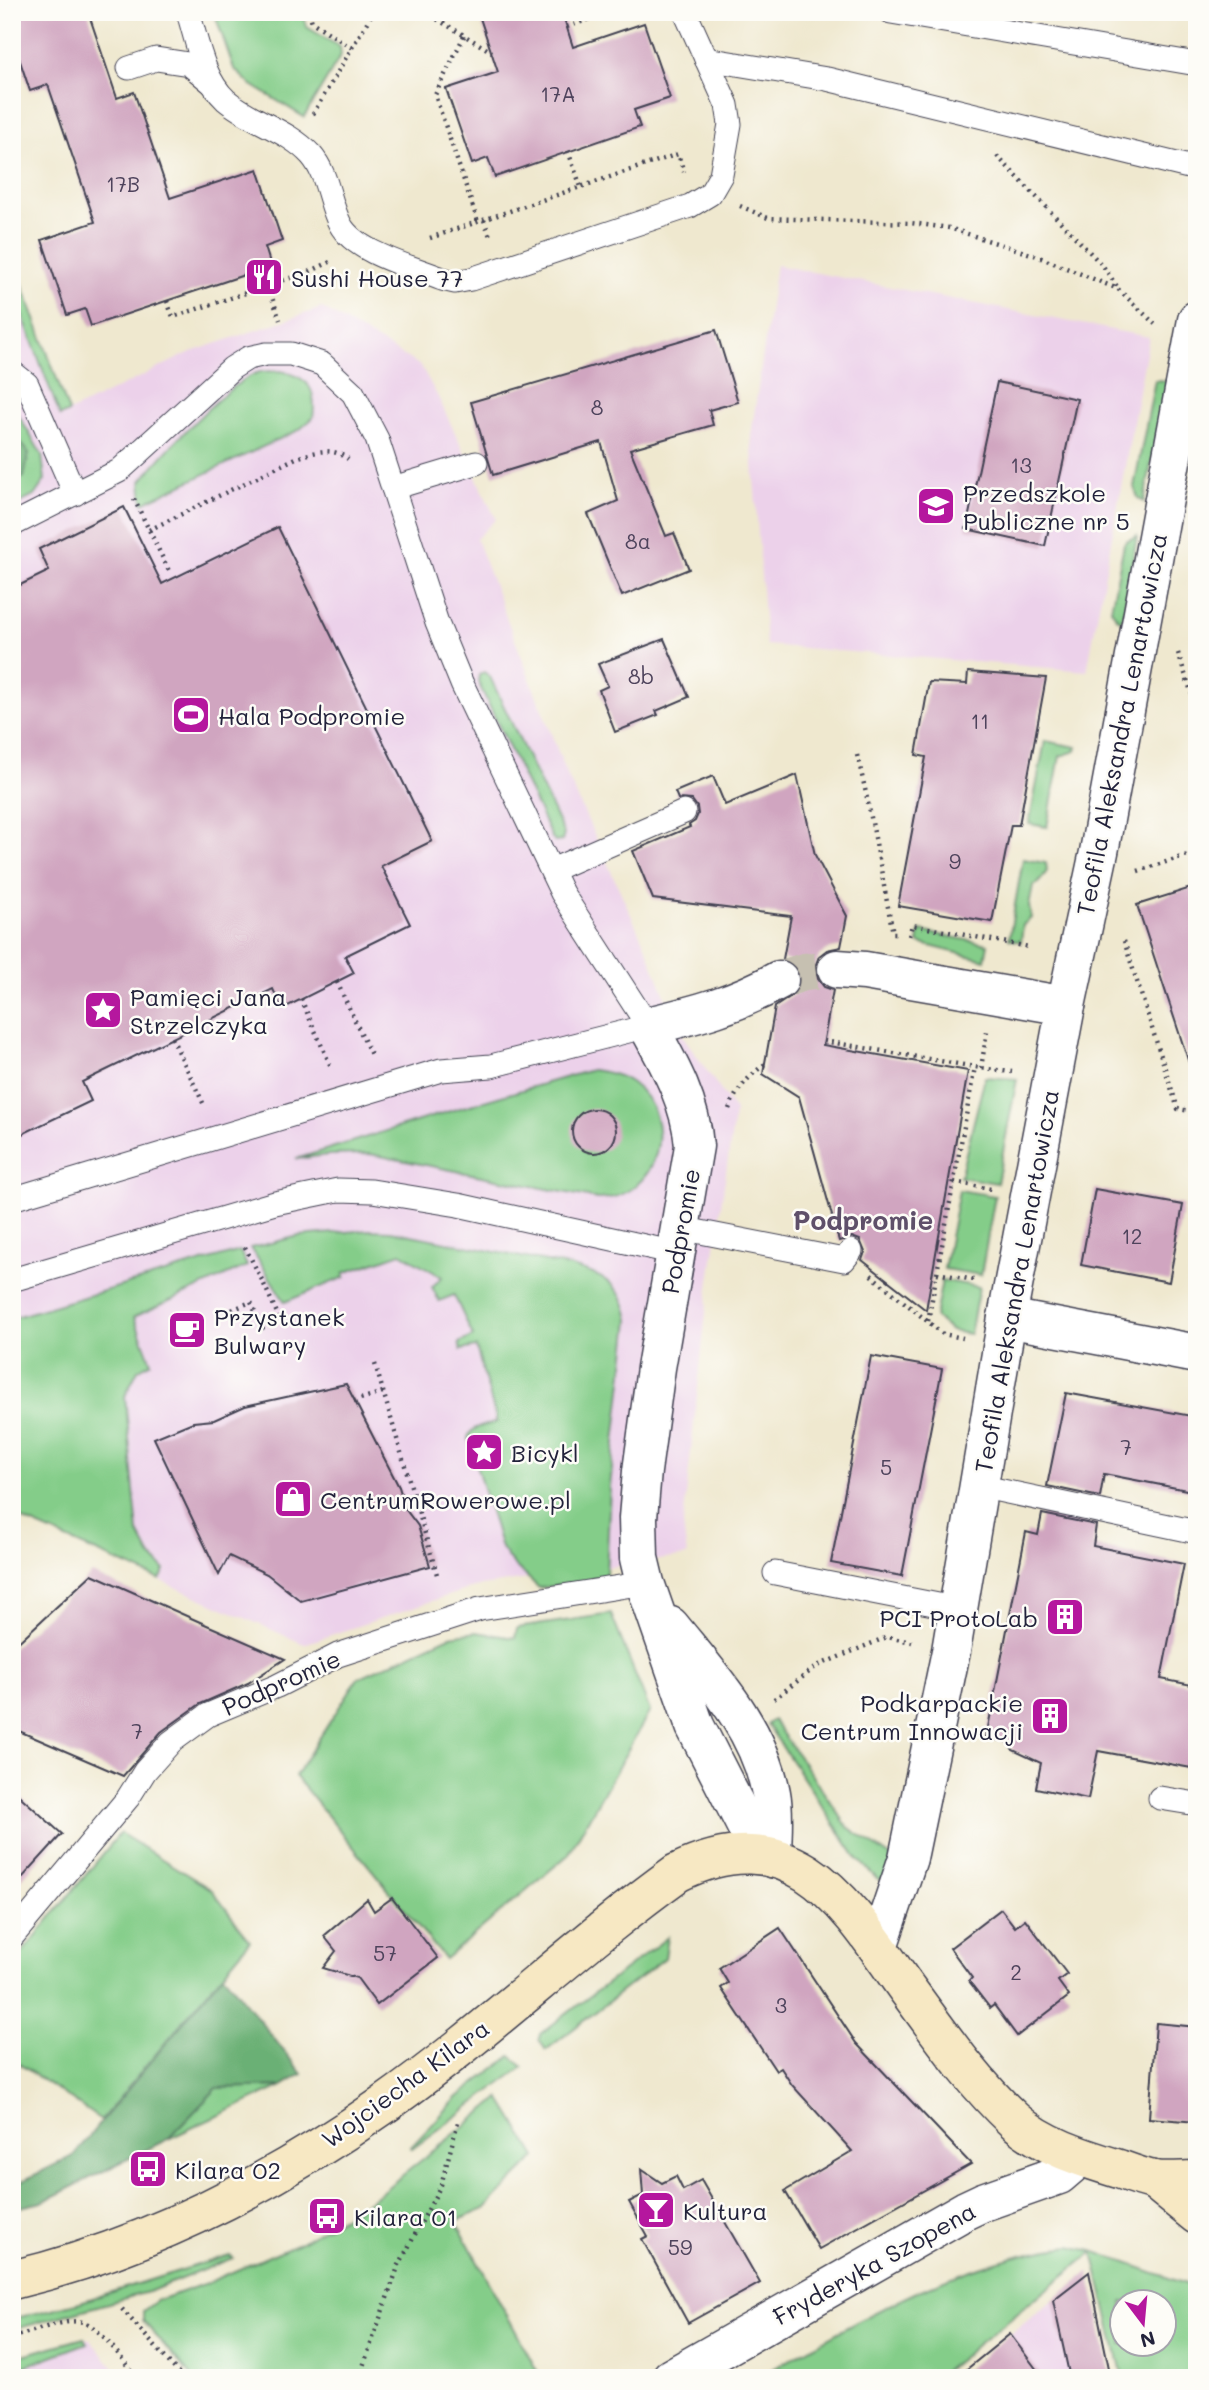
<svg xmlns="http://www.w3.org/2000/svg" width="1209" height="2390" viewBox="0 0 1209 2390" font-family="Mali,sans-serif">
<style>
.built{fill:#ecd1ea}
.green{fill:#84cd89;stroke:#537862;stroke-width:2;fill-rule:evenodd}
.forest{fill:#6bb075;stroke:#466958;stroke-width:2}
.building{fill:#d0a5c0}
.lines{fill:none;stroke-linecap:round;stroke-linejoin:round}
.street-tunnel{stroke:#c6c0b1;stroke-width:38;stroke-dasharray:38 19;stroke-linecap:butt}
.lane-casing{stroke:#414051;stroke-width:25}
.street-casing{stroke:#414051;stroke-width:41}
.secondary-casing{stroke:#414051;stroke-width:41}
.path{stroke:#414051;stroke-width:4.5;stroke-dasharray:2 5;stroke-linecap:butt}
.lane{stroke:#fff;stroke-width:23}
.street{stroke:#fff;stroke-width:38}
.secondary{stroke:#f7e8c3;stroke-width:38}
.labels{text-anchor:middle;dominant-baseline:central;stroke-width:5;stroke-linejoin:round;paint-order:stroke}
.number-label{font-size:21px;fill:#4e435c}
.poi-label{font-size:24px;fill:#22223b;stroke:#fdfcf7;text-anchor:start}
.street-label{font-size:24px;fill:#22223b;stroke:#fdfcf7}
.neighbourhood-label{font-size:26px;font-weight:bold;fill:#5f506a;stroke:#fdfcf7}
</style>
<rect width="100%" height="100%" fill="#fdfcf7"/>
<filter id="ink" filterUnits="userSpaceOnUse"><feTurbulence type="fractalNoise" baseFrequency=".0143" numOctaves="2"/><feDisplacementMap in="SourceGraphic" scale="14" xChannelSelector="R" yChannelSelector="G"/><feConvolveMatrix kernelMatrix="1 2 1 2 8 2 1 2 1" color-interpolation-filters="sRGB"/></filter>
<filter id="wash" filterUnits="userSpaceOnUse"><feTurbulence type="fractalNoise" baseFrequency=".00686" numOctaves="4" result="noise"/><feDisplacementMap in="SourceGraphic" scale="28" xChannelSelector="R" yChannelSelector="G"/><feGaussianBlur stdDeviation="1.57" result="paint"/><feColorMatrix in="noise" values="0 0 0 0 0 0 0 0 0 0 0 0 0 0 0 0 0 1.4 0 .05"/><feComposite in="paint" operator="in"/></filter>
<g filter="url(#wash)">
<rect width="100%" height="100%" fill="#efe8cf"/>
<g class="built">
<path d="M12,256L69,412L191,352L322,308L421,366L438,397L496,519L476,539L568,777L648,952L678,1029L735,1111L708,1294L683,1524L687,1556L474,1587L304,1644L12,1515Z"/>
<path d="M776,265L1149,337L1087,671L766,645L751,436Z"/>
<path d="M1089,2272L1111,2378H956L1053,2300Z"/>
<path d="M89,2338L123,2378H12V2362Z"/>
</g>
<g class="green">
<path d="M214,12H302L307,27L340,47L341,55L304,117L250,84L234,69Z"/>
<path d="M12,256L69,412L60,416L12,287Z"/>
<path d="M281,371C309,377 317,390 313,418L299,430L143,503L141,481C162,455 229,380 260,372C266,371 275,371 281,371Z"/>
<path d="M1155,380L1167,381L1144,502L1138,498L1134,487Z"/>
<path d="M12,404L42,455L45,480L34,496L12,507Z"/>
<path d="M1137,536L1122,621L1117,618L1111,609L1124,544L1126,541Z"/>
<path d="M484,672L490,677L564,834L562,841L555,842L552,838L478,682L479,675Z"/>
<path d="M1045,741L1077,747L1076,751L1060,756L1047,827L1029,824Z"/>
<path d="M1023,859L1046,863L1047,871L1039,883L1033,886L1029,906L1031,918L1023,925L1021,942L1009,939Z"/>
<path d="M920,931L988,944L985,960L918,943Z"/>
<path d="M591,1070C605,1072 620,1074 632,1083C680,1118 659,1199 598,1199L370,1154L328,1155L296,1159L460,1108Z"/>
<path d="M985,1077L1017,1079L997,1183L960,1177Z"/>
<path d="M959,1190L995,1196L981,1275L944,1269Z"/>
<path d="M369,1230L391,1231L572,1267C605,1276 623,1285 629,1320L610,1486L606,1576L587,1582L539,1588L511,1562L501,1548L468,1438C471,1425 486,1426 497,1422L476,1347L461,1350L459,1343L473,1336L454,1295L439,1301L432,1287L442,1277L401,1253L344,1273L345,1277L285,1302L251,1248L299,1236Z"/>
<path d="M240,1251L247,1266L134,1317L151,1362L138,1370L125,1396L138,1532L150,1555L165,1570L160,1580L12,1515V1318Z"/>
<path d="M942,1280L979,1287L970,1334L951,1331L935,1317Z"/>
<path d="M611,1614L650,1711L568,1855L445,1959L295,1776L358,1678L450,1636L476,1632L515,1638L517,1628Z"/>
<path d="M773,1720L848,1827L894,1859L886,1880H878L857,1858L767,1724Z"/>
<path d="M120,1833L212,1890L250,1941L101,2120L12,2059V1965Z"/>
<path d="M668,1937L665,1958L546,2050L539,2040L540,2034Z"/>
<path d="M511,2056L523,2067L412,2149L411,2147L458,2097Z"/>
<path d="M282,2086L168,2139L217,2088Z"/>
<path d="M500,2098L536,2157L485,2209L456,2221L541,2378H193L143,2321V2311L158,2300L207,2283L299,2243L370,2201Z"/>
<path d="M1070,2246L1093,2251L1197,2288V2378H1123L1093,2252L936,2378H757C856,2322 955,2260 1070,2246ZM1122,2302H1164V2344H1122Z"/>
<path d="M230,2255L233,2258L151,2291L12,2330V2319L80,2302Z"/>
<path d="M84,2338L87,2343L12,2371V2358Z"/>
</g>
<g class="forest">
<path d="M12,431L29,453L24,477L12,483Z"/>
<path d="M223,1974L302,2074L282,2086L217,2088L168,2139L42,2202L12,2209V2186L73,2156Z"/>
</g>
<g id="blocks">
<g class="building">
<path d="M12,12H88L117,98L134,92L170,198L258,169L282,241L265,247L271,266L91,326L85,309L67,315L42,240L95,222L48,85L30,91L12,37Z"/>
<path d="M478,12H562L573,47L644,23L670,98L634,110L640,127L495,177L488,158L472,164L446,89L498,72Z"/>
<path d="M716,330L738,402L709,410L713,425L630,449L666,536L674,533L689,569L622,596L588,514L618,501L601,442L493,475L471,402Z"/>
<path d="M997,382L1077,399L1045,546L966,529Z"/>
<path d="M124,507L162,584L278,527L432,841L381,866L410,924L345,956L354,973L282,1009L273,989L82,1082L91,1101L12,1139V589L49,571L39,549Z"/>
<path d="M664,639L689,697L656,711L658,715L615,732L599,690L608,686L598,664Z"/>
<path d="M968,672L1046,678L1019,825H1011L992,922L898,906L926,757L916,755L929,682L967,684Z"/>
<path d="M797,775L815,855L847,916L841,947L827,950L819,956L815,967L818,979L824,987L833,990L823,1045L968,1071L926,1310L862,1260L865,1252L860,1240L852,1237L839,1241L799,1097L763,1074L775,1007L797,992L801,982L798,969L791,962L783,959L791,916L653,899L633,851L690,827L689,825L695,821L698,814L697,807L692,800L678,799L675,792L713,776L725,805Z"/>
<path d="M1197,886V1065L1190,1066L1137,905Z"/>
<circle cx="594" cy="1131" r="22"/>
<path d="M1095,1189L1183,1205L1169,1282L1081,1265Z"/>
<path d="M871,1356L942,1369L902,1576L831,1563Z"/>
<path d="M346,1384L399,1487L406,1510L418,1526L430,1566L301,1601L267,1574L229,1556L219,1575L154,1438L193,1422L214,1420L245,1406Z"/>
<path d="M1066,1393L1197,1417V1492L1104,1474L1100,1497L1047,1486Z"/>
<path d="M1042,1514L1096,1525L1093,1546L1184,1564L1161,1679L1197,1686V1769L1098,1751L1088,1799L1036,1788L1041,1763L1013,1750L1008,1742L986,1738L1026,1532L1038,1535Z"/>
<path d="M92,1574L200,1622L285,1659L248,1683L200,1704L161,1732L123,1776L12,1728V1648Z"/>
<path d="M12,1789L62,1834L12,1889Z"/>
<path d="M392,1898L438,1958L377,2005L357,1978L323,1968L336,1951L324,1936L367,1899L374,1911Z"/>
<path d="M1001,1909L1015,1927L1025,1919L1067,1974L1058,1981L1069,1996L1017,2036L994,2005L990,2008L969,1981L972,1978L950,1948Z"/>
<path d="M780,1928L856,2043L971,2164L819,2249L785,2191L852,2151L792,2085L781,2068L776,2071L721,1988L728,1983L719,1968Z"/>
<path d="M1156,2023L1197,2027V2122L1149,2118Z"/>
<path d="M641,2169L662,2183L676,2176L683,2190L701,2180L760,2283L688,2323L642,2239L648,2236L629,2202L643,2195Z"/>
<path d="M1089,2272L1111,2378H1070L1053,2300Z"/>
<path d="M1010,2334L1043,2378H956Z"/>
</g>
</g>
</g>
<g filter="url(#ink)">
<use href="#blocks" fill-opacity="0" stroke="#414051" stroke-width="2"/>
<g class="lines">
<path class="street-tunnel" d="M779,980L804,972L837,969"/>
<defs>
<g id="lane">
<path d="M188,12C197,41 203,79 226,100C252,122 288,130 311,155C328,174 329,203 340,224C355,253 413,267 442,279L455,282L471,279L690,206L710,194L721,175L730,124L727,105L685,12"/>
<path d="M891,12L1197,64"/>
<path d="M706,59L827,79L1197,169"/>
<path d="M129,68L156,59L189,64L212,83"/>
<path d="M12,372L27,384L75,494"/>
<path d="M393,488L476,463"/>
<path d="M12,525L119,471L232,368L248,358L266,354H291L322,364L353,393L377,439L437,623L462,684L562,893L648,1026L491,1066L441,1070L12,1199"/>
<path d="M552,870L684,812"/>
<path d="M680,1228L844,1260L851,1251"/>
<path d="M12,1280L275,1203L338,1190L372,1191L458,1205L676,1253"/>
<path d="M979,1486L1197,1532"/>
<path d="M775,1573L959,1609"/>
<path d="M1160,1798L1197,1804"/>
<path d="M12,1937L128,1798L145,1771L171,1742L208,1715L277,1686L338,1655L480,1609L645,1583"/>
</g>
<g id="street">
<path d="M837,969L865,971L1066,1006"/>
<path d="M1007,1318L1197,1354"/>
<path d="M670,1626C711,1677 758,1726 771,1793C775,1813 772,1837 772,1858"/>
<path d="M772,1858L747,1828L695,1726L645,1583L639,1558L638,1518L642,1471L656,1368L694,1146C691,1102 669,1064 648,1026C698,1014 734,1005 779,980"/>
<path d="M878,1947L908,1858L951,1651L1007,1318L1066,1006L1099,852L1197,320"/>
<path d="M671,2378L966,2210L983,2202L1059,2175L1080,2157"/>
</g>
<g id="secondary">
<path d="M1154,2180L1197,2215"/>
<path d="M12,2280C146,2248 273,2183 385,2104C487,2032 577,1945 677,1873C795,1815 847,1905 907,1989C941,2035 972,2081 1014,2120C1043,2146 1083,2158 1119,2169C1130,2173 1143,2178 1154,2180C1168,2182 1183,2180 1197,2180"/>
</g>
</defs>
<use href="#lane" class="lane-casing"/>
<use href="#street" class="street-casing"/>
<use href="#secondary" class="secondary-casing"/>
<g class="path">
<path d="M309,12L312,22L352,48"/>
<path d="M425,12L492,52"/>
<path d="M567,27L610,12"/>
<path d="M464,36L435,95L478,222"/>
<path d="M313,114L373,12"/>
<path d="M568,151L581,187"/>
<path d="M997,156L1103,266L1118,288"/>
<path d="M740,206L768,218L911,223L949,228L1034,255L1118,289L1155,324"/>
<path d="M484,220L491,239"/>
<path d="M430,238L678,154L684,172"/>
<path d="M268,286L280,320"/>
<path d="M167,301L173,317L309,272L330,262"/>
<path d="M134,499L169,571"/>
<path d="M149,530L296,458C315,452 331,446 348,459"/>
<path d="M1178,653L1197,709"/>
<path d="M857,755C872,814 881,873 893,933H897"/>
<path d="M1138,871L1197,852"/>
<path d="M909,936L912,925L1029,947"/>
<path d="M1124,941L1178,1109L1197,1112"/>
<path d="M337,982L372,1057"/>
<path d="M301,999L332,1069"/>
<path d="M172,1038L205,1107"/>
<path d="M824,1041L981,1068L1012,1072"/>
<path d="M981,1068L987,1031"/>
<path d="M729,1109C737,1089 748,1077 765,1064"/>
<path d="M954,1182L991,1189"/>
<path d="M245,1247L263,1282L281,1322"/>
<path d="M937,1273L974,1280"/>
<path d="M871,1275L943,1334L963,1338"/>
<path d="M219,1315L251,1302L263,1330"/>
<path d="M928,1321L975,1067"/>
<path d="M375,1364L438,1578"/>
<path d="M354,1401L383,1392"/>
<path d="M774,1699L817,1666L887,1637L912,1642"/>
<path d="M122,2309L183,2378"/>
<path d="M12,2337C31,2333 65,2318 83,2322C99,2325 126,2365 137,2378"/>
<path d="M359,2378L398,2267L441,2185L458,2122"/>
</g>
<use href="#lane" class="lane"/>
<use href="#street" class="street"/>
<use href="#secondary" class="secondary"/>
</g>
</g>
<defs>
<symbol id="restaurant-square" viewBox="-11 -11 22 22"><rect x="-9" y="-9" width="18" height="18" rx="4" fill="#b5179e" stroke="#fdfcf7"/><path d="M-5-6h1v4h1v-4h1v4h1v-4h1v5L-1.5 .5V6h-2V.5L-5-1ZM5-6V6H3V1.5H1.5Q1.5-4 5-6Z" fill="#fff"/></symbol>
<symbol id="school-square" viewBox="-11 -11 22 22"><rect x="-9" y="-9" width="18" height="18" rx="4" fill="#b5179e" stroke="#fdfcf7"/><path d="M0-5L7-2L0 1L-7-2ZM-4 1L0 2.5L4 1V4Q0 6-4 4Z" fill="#fff"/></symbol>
<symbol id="stadium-square" viewBox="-11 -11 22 22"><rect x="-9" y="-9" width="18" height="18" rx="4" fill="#b5179e" stroke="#fdfcf7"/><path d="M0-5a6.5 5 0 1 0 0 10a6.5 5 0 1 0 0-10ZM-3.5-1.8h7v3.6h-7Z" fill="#fff"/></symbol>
<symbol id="sight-square" viewBox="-11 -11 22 22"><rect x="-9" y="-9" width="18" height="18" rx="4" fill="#b5179e" stroke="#fdfcf7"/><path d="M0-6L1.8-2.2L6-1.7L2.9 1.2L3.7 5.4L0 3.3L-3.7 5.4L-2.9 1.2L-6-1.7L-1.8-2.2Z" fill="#fff"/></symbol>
<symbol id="cafe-square" viewBox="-11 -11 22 22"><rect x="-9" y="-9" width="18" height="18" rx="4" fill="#b5179e" stroke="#fdfcf7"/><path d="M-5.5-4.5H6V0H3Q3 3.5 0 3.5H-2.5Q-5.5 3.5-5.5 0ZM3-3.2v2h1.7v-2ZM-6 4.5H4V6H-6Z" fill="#fff"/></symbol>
<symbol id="shop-square" viewBox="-11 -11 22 22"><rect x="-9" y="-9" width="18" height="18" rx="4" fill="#b5179e" stroke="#fdfcf7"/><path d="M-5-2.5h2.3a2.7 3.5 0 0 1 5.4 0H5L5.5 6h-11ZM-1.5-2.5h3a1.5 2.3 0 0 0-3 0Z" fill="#fff"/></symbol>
<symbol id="building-square" viewBox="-11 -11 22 22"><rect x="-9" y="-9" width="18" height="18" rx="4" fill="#b5179e" stroke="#fdfcf7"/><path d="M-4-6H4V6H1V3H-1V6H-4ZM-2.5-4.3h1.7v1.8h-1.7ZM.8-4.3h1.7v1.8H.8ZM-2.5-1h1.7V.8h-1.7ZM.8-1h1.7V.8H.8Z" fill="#fff"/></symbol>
<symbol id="bus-square" viewBox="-11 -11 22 22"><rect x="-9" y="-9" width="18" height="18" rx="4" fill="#b5179e" stroke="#fdfcf7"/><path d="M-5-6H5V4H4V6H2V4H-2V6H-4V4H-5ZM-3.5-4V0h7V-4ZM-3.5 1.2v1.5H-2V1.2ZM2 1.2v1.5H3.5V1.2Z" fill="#fff"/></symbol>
<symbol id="bar-square" viewBox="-11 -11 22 22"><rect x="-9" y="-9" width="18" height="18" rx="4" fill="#b5179e" stroke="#fdfcf7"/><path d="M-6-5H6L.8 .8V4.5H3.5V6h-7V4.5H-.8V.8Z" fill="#fff"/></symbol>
</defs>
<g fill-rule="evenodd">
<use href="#restaurant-square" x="242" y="255" width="44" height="44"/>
<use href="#school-square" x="914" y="484" width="44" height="44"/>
<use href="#stadium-square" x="169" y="693" width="44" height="44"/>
<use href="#sight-square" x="81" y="988" width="44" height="44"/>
<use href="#cafe-square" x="165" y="1308" width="44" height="44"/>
<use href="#sight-square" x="462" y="1430" width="44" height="44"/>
<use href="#shop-square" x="271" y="1477" width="44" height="44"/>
<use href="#building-square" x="1043" y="1595" width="44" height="44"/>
<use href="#building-square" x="1028" y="1694" width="44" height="44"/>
<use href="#bus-square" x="126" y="2147" width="44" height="44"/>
<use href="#bar-square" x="634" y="2188" width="44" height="44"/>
<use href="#bus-square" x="305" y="2194" width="44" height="44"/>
</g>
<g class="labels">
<g class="number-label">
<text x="558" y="93">17A</text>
<text x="123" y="183">17B</text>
<text x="597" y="406">8</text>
<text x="1021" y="464">13</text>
<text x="638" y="540">8a</text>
<text x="641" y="675">8b</text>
<text x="980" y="720">11</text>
<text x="955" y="860">9</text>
<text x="1132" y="1235">12</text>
<text x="1126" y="1446">7</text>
<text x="886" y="1466">5</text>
<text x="137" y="1730">7</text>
<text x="385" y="1952">57</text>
<text x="1016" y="1971">2</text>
<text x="781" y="2004">3</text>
<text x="680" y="2246">59</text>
</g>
<g class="poi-label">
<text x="291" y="277">Sushi House 77</text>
<text x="963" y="492">Przedszkole<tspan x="963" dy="28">Publiczne nr 5</tspan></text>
<text x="218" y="715">Hala Podpromie</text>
<text x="130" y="996">Pamięci Jana<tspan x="130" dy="28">Strzelczyka</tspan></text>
<text x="214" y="1316">Przystanek<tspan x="214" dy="28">Bulwary</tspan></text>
<text x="511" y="1452">Bicykl</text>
<text x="320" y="1499">CentrumRowerowe.pl</text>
<text x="1038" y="1617" text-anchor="end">PCI ProtoLab</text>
<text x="1023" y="1702" text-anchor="end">Podkarpackie<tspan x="1023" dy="28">Centrum Innowacji</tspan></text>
<text x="175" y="2169">Kilara 02</text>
<text x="683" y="2210">Kultura</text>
<text x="354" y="2216">Kilara 01</text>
</g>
<g class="street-label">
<text transform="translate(1121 724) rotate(-79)">Teofila Aleksandra Lenartowicza</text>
<text transform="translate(680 1231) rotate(-80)">Podpromie</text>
<text transform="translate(1016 1281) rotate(-80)">Teofila Aleksandra Lenartowicza</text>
<text transform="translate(281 1682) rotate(-24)">Podpromie</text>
<text transform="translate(405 2083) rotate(-36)">Wojciecha Kilara</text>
<text transform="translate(874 2263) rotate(-29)">Fryderyka Szopena</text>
</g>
<g class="neighbourhood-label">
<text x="863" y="1220">Podpromie</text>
</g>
</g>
<rect width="1209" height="2390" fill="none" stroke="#fdfcf7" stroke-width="42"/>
<g transform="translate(1143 2323) rotate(164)"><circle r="33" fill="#fdfcf7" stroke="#a5a5ac" stroke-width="2"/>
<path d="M0-5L12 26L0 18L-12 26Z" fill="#b5179e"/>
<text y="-10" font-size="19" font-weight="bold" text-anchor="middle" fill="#22223b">N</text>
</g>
</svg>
